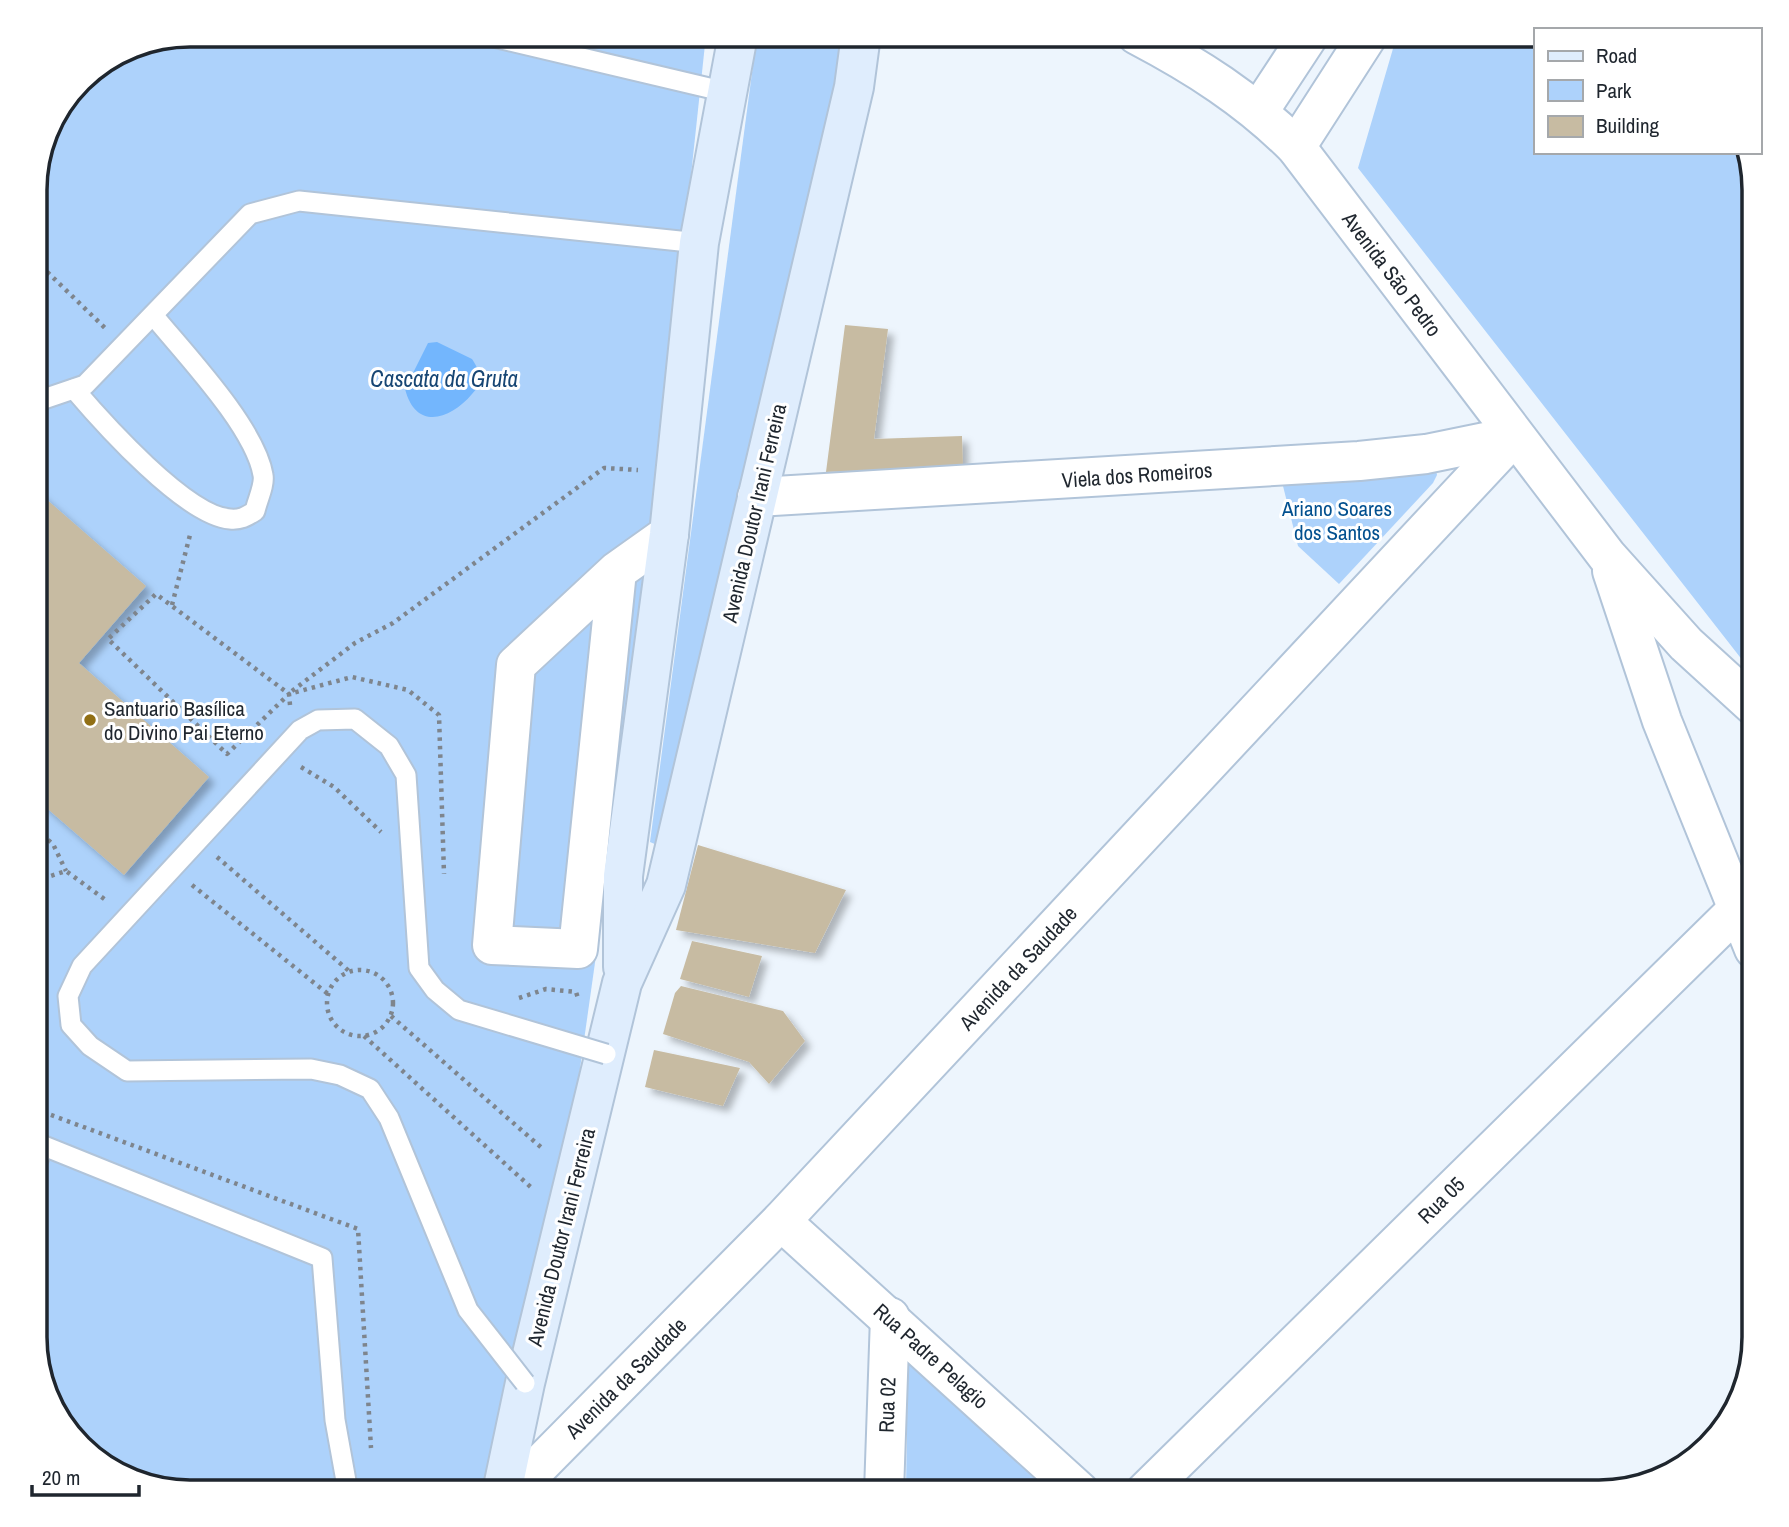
<svg xmlns="http://www.w3.org/2000/svg" width="1789" height="1527" viewBox="0 0 1789 1527" font-family="'Archivo Narrow',sans-serif">
<style>
.green{fill:#add2fb}
.water{fill:#73b6fd}
.building{fill:#c7bba2;filter:url(#shadow)}
.lines{fill:none;stroke-linecap:round;stroke-linejoin:round}
.lane-casing{stroke:#b1c4d9;stroke-width:23}
.street-casing{stroke:#b1c4d9;stroke-width:42}
.secondary-casing{stroke:#b1c4d9;stroke-width:42}
.path{stroke:#7e858d;stroke-width:4.5;stroke-dasharray:3.5 5;stroke-linecap:butt}
.lane{stroke:#fff;stroke-width:19}
.street{stroke:#fff;stroke-width:38}
.secondary{stroke:#dfedfd;stroke-width:38}
.lane-bridge-casing{stroke:#b1c4d9;stroke-width:23;stroke-linecap:butt}
.lane-bridge{stroke:#fff;stroke-width:19}
.poi-dot{fill:#916f15;stroke:#fff;stroke-width:2.5}
.labels{text-anchor:middle;dominant-baseline:central;stroke-width:6;stroke-linejoin:round;paint-order:stroke}
.street-label{font-size:21px;fill:#1f262e;stroke:#fff}
.park-label{font-size:21px;fill:#02508f;stroke:#fff}
.poi-label{font-size:21px;fill:#1f262e;stroke:#fff;text-anchor:start}
.water-label{font-size:23px;font-style:italic;fill:#174674;stroke:#fff}
.rim{fill:none;stroke:#1f262e;stroke-width:3.5}
</style>
<defs>
<filter id="shadow"><feDropShadow dx="6" dy="6" stdDeviation="3.5" flood-color="#0004"/></filter>
</defs>
<rect width="100%" height="100%" fill="#edf5fd"/>
<g class="green">
<path d="M191,35H706L643,624L573,1118L486,1489L477,1492H190L131,1480L88,1453L51,1405L35,1346V180L51,121L88,74L131,47Z"/>
<path d="M757,35L847,37L657,845L650,842Z"/>
<path d="M1397,35H1535V152H1746L1754,191V675L1358,168Z"/>
<path d="M1435,465L1437,475L1433,483L1339,584L1298,546L1282,482Z"/>
<path d="M908,1353L1053,1492H906Z"/>
</g>
<path class="water" d="M437,342L472,359C476,365 480,372 480,380C481,386 476,389 472,394C450,420 416,431 405,389L428,343Z"/>
<g class="building">
<path d="M845,325L888,329L874,439L962,436L963,466L826,472Z"/>
<path d="M37,491L146,586L79,663L209,777L124,875L35,798Z"/>
<path d="M698,845L846,890L815,953L676,930Z"/>
<path d="M692,941L762,956L749,997L680,979Z"/>
<path d="M681,986L783,1011L805,1041L769,1084L749,1062L663,1034L675,993Z"/>
<path d="M654,1050L740,1068L723,1106L645,1087Z"/>
</g>
<g class="lines">
<defs>
<g id="lane">
<path d="M485,35L726,92"/>
<path d="M74,389C103,423 186,516 230,519C240,520 246,517 255,511C257,501 265,485 263,475C255,427 184,353 153,315"/>
<path d="M35,402L85,385L250,214L299,201L699,243"/>
<path d="M35,1167L44,1146L322,1258L335,1420L348,1492"/>
</g>
<g id="street">
<path d="M1137,35C1196,66 1248,99 1296,147L1607,556L1686,644L1754,706"/>
<path d="M1259,111L1309,35"/>
<path d="M1296,147L1368,35"/>
<path d="M757,497L1359,461L1426,454L1514,436"/>
<path d="M617,571L578,949L492,945L516,665L617,571L669,534"/>
<path d="M1612,571L1662,721L1754,949"/>
<path d="M781,1221L1080,1492"/>
<path d="M513,1492L781,1221L1514,436"/>
<path d="M884,1492L890,1317"/>
<path d="M1145,1492L1738,909"/>
</g>
<g id="secondary">
<path d="M623,967V876L669,534L699,243L738,35"/>
<path d="M502,1492L525,1383L622,983L666,885L854,87L861,35"/>
</g>
</defs>
<use href="#lane" class="lane-casing"/>
<use href="#street" class="street-casing"/>
<use href="#secondary" class="secondary-casing"/>
<g class="path">
<path d="M35,260L105,328"/>
<path d="M172,605L191,531"/>
<path d="M292,691L355,643L393,623L604,468L638,470"/>
<path d="M290,705L289,694L156,594L108,639L227,754L289,694L352,677L408,690L439,715L444,874"/>
<path d="M301,767L334,787L381,832"/>
<path d="M35,829L53,844L66,871"/>
<path d="M217,857L349,971"/>
<path d="M35,881L66,871L107,901"/>
<path d="M192,885L328,994"/>
<circle cx="360" cy="1003" r="33"/>
<path d="M519,998L546,989L576,992L578,998"/>
<path d="M391,1016L543,1149"/>
<path d="M364,1036L534,1190"/>
<path d="M35,1109L358,1229L371,1448"/>
</g>
<use href="#lane" class="lane"/>
<use href="#street" class="street"/>
<use href="#secondary" class="secondary"/>
<defs>
<path id="lane-bridge" d="M525,1383L468,1310L389,1118L370,1089L340,1075L311,1069L127,1071L90,1046L71,1025L68,996L82,966L300,730L318,720L355,719L389,746L406,775L419,968L435,990L459,1010L606,1054"/>
</defs>
<use href="#lane-bridge" class="lane-bridge-casing"/>
<use href="#lane-bridge" class="lane-bridge"/>
</g>
<circle class="poi-dot" cx="90" cy="720" r="7"/>
<g class="labels">
<g class="street-label">
<text transform="translate(1392 274) rotate(53)">Avenida São Pedro</text>
<text transform="translate(1137 475) rotate(-4)">Viela dos Romeiros</text>
<text transform="translate(754 513) rotate(-77)">Avenida Doutor Irani Ferreira</text>
<text transform="translate(1018 968) rotate(-47)">Avenida da Saudade</text>
<text transform="translate(1441 1200) rotate(-45)">Rua 05</text>
<text transform="translate(561 1237) rotate(-76)">Avenida Doutor Irani Ferreira</text>
<text transform="translate(931 1356) rotate(42)">Rua Padre Pelagio</text>
<text transform="translate(626 1378) rotate(-45)">Avenida da Saudade</text>
<text transform="translate(887 1405) rotate(-88)">Rua 02</text>
</g>
<g class="park-label">
<text x="1337" y="508">Ariano Soares<tspan x="1337" dy="24">dos Santos</tspan></text>
</g>
<g class="poi-label">
<text x="104" y="708">Santuario Basílica<tspan x="104" dy="24">do Divino Pai Eterno</tspan></text>
</g>
<g class="water-label">
<text x="444" y="378">Cascata da Gruta</text>
</g>
</g>
<path d="M0 0H1789V1527H0ZM190 47H1599A143 143 0 0 1 1742 190V1337A143 143 0 0 1 1599 1480H190A143 143 0 0 1 47 1337V190A143 143 0 0 1 190 47Z" fill="#fff" fill-rule="evenodd"/>
<path class="rim" d="M190 47H1599A143 143 0 0 1 1742 190V1337A143 143 0 0 1 1599 1480H190A143 143 0 0 1 47 1337V190A143 143 0 0 1 190 47Z"/>
<rect x="1534" y="28" width="228" height="126" fill="#ffffff" stroke="#a5a8ab" stroke-width="2"/>
<rect x="1548" y="51" width="35" height="10" fill="#dfedfd" stroke="#a5a8ab" stroke-width="2"/>
<text x="1596" y="63" font-size="21" fill="#1f262e">Road</text>
<rect x="1548" y="80" width="35" height="21" fill="#add2fb" stroke="#a5a8ab" stroke-width="2"/>
<text x="1596" y="98" font-size="21" fill="#1f262e">Park</text>
<rect x="1548" y="116" width="35" height="21" fill="#c7bba2" stroke="#a5a8ab" stroke-width="2"/>
<text x="1596" y="133" font-size="21" fill="#1f262e">Building</text>
<path d="M32 1485v10h107v-10" fill="none" stroke="#1f262e" stroke-width="3.5"/>
<text x="42" y="1485" font-size="21" fill="#1f262e" stroke="#ffffff" stroke-width="5" paint-order="stroke">20 m</text>
</svg>
